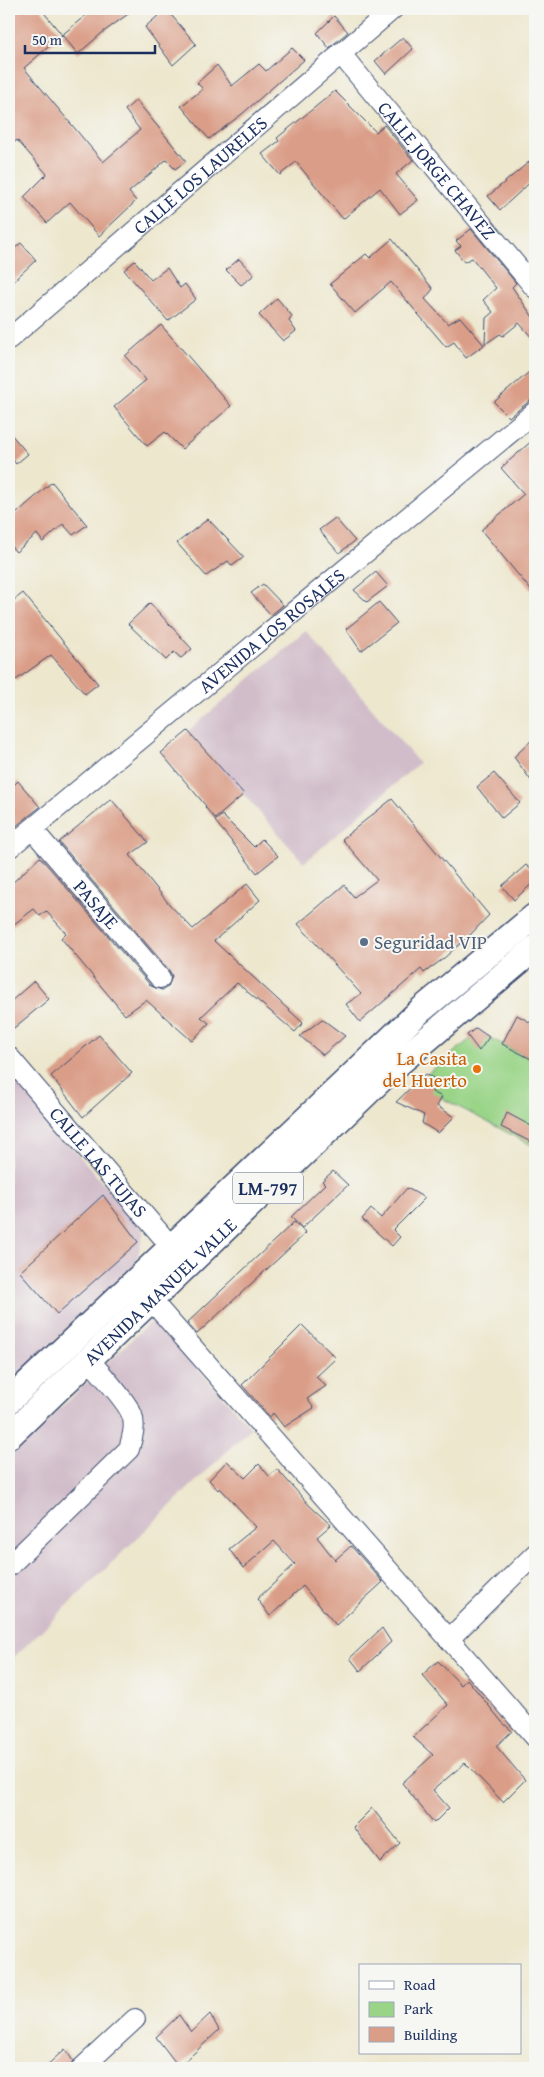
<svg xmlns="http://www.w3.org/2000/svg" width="544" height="2077" viewBox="0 0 544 2077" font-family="'Gentium Book Plus',serif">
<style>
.industrial{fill:#d1bdca}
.green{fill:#99d487;stroke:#5a8272}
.building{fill:#da9e88}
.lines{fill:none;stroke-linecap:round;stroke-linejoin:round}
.minor-casing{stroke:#3a4b6f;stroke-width:22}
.major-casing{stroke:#3a4b6f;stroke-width:28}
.minor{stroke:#fff;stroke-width:20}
.major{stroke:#fff;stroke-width:25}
.service-dot{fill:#5c6f8a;stroke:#f6f6f2;stroke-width:2}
.food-dot{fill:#e8710a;stroke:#f6f6f2;stroke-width:2}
.labels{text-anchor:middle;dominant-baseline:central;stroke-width:4;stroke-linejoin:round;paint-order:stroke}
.shield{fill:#f6f6f2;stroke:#5d6b8a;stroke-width:1}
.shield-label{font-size:18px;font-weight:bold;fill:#1b2f5e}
.street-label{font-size:19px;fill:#1b2f5e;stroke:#f6f6f2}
.service-label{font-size:19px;fill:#4e5e75;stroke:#f6f6f2;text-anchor:start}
.food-label{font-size:19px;fill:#c56008;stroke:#f6f6f2;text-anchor:end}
</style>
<rect width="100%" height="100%" fill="#f6f6f2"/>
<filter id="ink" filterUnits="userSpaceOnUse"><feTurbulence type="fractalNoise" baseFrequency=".02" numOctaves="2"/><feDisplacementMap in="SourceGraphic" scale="10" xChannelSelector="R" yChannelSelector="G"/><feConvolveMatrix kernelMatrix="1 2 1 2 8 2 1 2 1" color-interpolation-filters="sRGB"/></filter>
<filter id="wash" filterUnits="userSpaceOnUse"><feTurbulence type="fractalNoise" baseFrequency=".0096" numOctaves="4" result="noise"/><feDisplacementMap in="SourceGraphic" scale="20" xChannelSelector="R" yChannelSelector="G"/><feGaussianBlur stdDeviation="1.12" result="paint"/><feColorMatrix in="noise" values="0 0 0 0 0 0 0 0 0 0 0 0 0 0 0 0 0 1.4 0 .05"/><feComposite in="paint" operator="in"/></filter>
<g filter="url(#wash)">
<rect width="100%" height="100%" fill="#ede7ce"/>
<g class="industrial">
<path d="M306,631L419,763L304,863L188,731Z"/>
<path d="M9,1074L144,1231L135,1266L9,1383Z"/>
<path d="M153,1319L251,1428L9,1662V1457Z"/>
</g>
<path class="green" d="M479,1032L535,1061V1147L415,1084Z"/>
<g id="blocks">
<g class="building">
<path d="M9,9H41L62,35L24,68L103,162L140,130L125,110L136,100L186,161L175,169L166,160L129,192L136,201L99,236L70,202L47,223L24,197L47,174L17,140L9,147Z"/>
<path d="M93,9H135L102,33L78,54L62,35Z"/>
<path d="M166,9L196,44L173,65L145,27Z"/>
<path d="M334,16L348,32L329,48L317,33Z"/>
<path d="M403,37L413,49L386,74L375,61Z"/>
<path d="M292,48L304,60L242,114L209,139L181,106L203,89L197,83L217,65L232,86L259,64L266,71Z"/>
<path d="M335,91L376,132L384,125L413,160L396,174L418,200L400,214L380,188L343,219L296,162L280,175L262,154L279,141L277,138Z"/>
<path d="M535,157V178L500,210L488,196Z"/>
<path d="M471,229L516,283L512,287L535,320V341L519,323L503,336L500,334L485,344L486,318L493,312L483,300L496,288L472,258L464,262L455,250L461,246L456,241Z"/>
<path d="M392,239L433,289L425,299L448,324L460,317L484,345L466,358L454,342L446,347L391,282L355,313L330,284L366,254L370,258Z"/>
<path d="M21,243L36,260L9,285V253Z"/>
<path d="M239,259L254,275L241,285L226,270Z"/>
<path d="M135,261L151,280L167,268L180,288L185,284L196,299L168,321L124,270Z"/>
<path d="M277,298L292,316L289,321L296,331L283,341L259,315Z"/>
<path d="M161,325L231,406L182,449L165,432L147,446L114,407L146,380L125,356Z"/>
<path d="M535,367V397L509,417L494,402Z"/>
<path d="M9,432L28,454L16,464L9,455Z"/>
<path d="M535,438V595L481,530L524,494L501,468Z"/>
<path d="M52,482L87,525L73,535L63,524L43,542L37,534L16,552L9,544V520Z"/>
<path d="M335,518L355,541L339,553L319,530Z"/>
<path d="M208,519L244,557L232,566L228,561L206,576L177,543Z"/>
<path d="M376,572L388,586L367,602L354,590Z"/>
<path d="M263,584L283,605L271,615L251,593Z"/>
<path d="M23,593L98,684L85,694L51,655L16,680L9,671V604Z"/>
<path d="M379,602L397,623L361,651L346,629Z"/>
<path d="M150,603L192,649L181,658L174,652L166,660L128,624Z"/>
<path d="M188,731L244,794L215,819L205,807L206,806L161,753Z"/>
<path d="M535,737V786L514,757Z"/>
<path d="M494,773L520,803L502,818L477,787Z"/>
<path d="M18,781L40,807L9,832V790Z"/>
<path d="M111,799L148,842L130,855L169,904L193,929L247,884L260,900L214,941L303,1023L295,1032L237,983L201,1017L209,1023L192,1041L146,1000L125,1015L61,938L66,933L46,911L40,916L34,909L9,928V886L40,857L151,986L162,990L168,987L172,976L169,970L59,842Z"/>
<path d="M392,799L489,915L471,934L443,959L424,973L421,969L360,1022L346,1004L361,994L298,924L344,885L354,897L377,880L342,839Z"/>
<path d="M222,815L254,847L262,839L278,856L257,873L215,821Z"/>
<path d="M526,865L535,873V881L514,900L502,886Z"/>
<path d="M34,981L49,999L9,1032V1003Z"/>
<path d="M517,1015L535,1025V1061L502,1044Z"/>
<path d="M322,1019L345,1036L323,1055L300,1036Z"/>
<path d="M476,1028L489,1037L479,1051L467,1035Z"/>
<path d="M99,1035L132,1073L83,1117L51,1076Z"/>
<path d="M425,1074L437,1080L432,1092L442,1097L437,1106L454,1117L438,1133L422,1123L424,1115L396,1102Z"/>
<path d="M507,1113L535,1128V1144L501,1127Z"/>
<path d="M333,1171L348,1185L302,1228L291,1217L325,1184L322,1181Z"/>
<path d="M407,1188L425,1198L393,1230L400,1237L392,1246L362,1219L371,1209L381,1218Z"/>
<path d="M103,1195L138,1242L57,1314L20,1272Z"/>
<path d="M294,1222L306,1233L197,1334L187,1323Z"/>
<path d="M302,1325L336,1358L316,1377L326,1386L307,1399L314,1408L284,1427L273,1413L270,1417L242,1385Z"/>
<path d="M227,1461L245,1478L259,1464L269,1476L277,1469L310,1506L331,1525L317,1537L335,1560L351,1546L383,1582L336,1625L303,1586L270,1616L257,1599L295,1564L274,1541L243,1568L229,1549L256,1527L220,1488L218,1490L209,1480Z"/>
<path d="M382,1628L391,1642L360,1671L350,1658Z"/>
<path d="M438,1661L461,1685L467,1679L502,1722L512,1731L496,1746L525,1780L503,1802L465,1763L433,1790L449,1808L434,1823L402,1783L433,1755L413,1737L448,1705L422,1675Z"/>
<path d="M372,1808L400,1843L380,1862L353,1827Z"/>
<path d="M210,2014L219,2030L179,2067L156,2037L179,2015L191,2032Z"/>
<path d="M65,2049L73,2061L71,2066L67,2068H44Z"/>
</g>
</g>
</g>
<g filter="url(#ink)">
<use href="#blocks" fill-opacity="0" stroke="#3a4b6f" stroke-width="1"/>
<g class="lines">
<defs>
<g id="minor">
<path id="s1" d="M340,53L535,288"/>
<path id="s2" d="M9,339L393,9"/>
<path id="s3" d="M32,829L160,978"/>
<path id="s4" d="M9,848L535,412"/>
<path id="s5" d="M9,1057L180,1257"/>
<path d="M151,1300L535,1737"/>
<path d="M9,1566L129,1449C132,1438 136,1426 132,1415C127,1401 99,1371 89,1360"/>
<path d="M449,1639L535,1554"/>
<path d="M82,2068L135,2019"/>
</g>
<g id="major">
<path d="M9,1401L421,1010L535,916"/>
<path id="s6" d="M9,1436L393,1068L535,948"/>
</g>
</defs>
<use href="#minor" class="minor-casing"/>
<use href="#major" class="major-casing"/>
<use href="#minor" class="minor"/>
<use href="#major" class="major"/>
</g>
</g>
<circle class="service-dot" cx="364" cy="942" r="5"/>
<circle class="food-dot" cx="477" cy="1069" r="5"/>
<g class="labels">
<rect class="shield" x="233" y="1172.5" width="70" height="31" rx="4"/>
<g class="shield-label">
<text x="268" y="1188">LM-797</text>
</g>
<g class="street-label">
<text stroke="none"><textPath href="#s1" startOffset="152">CALLE JORGE CHAVEZ</textPath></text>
<text stroke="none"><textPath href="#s2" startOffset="252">CALLE LOS LAURELES</textPath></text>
<text stroke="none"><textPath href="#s4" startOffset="341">AVENIDA LOS ROSALES</textPath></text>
<text stroke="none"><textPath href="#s3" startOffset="99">PASAJE</textPath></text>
<text stroke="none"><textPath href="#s5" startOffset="138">CALLE LAS TUJAS</textPath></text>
<text stroke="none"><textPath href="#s6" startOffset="209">AVENIDA MANUEL VALLE</textPath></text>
</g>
<g class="service-label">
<text x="374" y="942">Seguridad VIP</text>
</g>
<g class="food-label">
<text x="467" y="1058">La Casita<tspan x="467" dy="22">del Huerto</tspan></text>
</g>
</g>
<rect width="544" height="2077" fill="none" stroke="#f6f6f2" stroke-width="30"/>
<rect x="359" y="1964" width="162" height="90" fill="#f6f6f2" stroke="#9ea6b7"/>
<rect x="369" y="1981" width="25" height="8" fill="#ffffff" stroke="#9ea6b7"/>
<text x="404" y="1990" font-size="15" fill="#1b2f5e">Road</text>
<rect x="369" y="2002" width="25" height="15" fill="#99d487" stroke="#9ea6b7"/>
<text x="404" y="2014" font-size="15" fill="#1b2f5e">Park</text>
<rect x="369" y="2027" width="25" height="15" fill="#da9e88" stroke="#9ea6b7"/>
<text x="404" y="2040" font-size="15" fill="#1b2f5e">Building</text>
<path d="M25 45v8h130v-8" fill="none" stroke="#1b2f5e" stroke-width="2.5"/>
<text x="32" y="45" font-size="15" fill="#1b2f5e" stroke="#f6f6f2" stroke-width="4" paint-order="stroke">50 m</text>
</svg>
